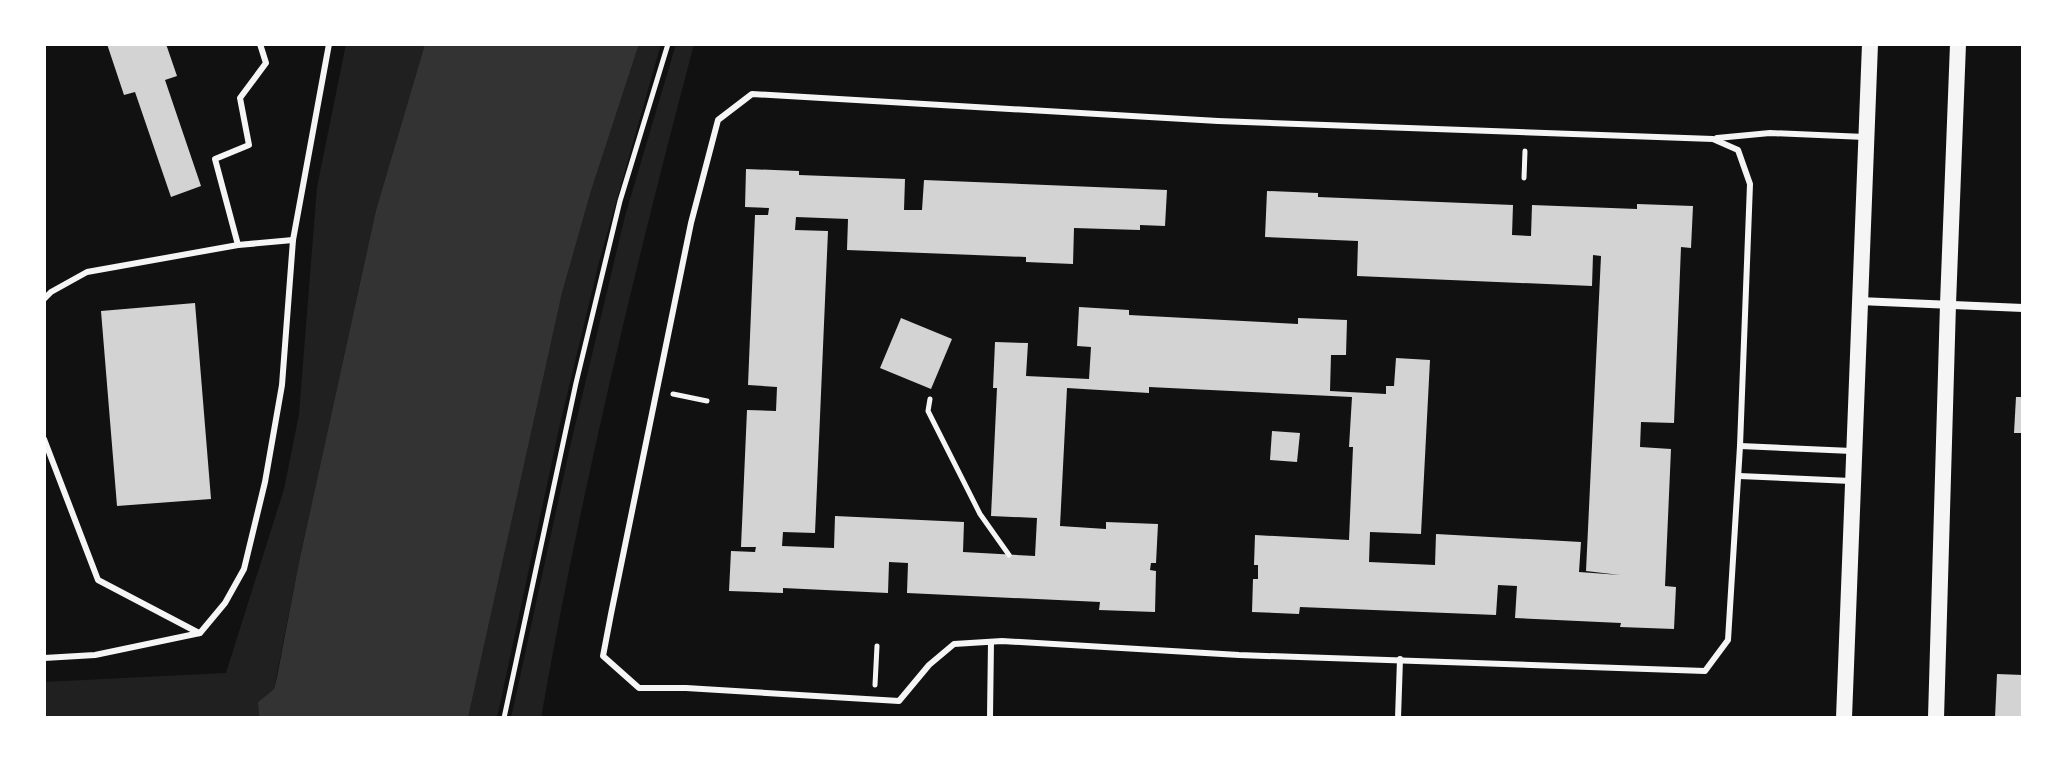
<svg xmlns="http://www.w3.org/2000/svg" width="2067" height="762" font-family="Signika,sans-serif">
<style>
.green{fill:#202020}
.water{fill:#333}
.building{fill:#d3d3d3}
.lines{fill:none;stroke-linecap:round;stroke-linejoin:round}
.path{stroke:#f5f5f5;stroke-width:5}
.service{stroke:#f5f5f5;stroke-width:6}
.minor{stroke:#f5f5f5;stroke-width:8}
.secondary{stroke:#f5f5f5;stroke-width:16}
</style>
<rect width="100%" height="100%" fill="#111"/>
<g class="green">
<polygon points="346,44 425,44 376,210 299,562 274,689 258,702 259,718 44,718 44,682 226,673 284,489 299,414 317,187"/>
<polygon points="639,44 661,44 599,262 560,424 497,718 468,718 562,293 591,191"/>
<path d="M676 44H694C635 267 581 491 541 718H511L570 447 625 216Z"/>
</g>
<polygon class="water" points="425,44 639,44 591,191 562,293 468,718 259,718 258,702 274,689 277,677 299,562 376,210"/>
<g class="building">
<polygon points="107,44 166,44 177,76 165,80 201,186 171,197 135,92 124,95"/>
<polygon points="746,169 799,171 799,175 905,179 904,210 922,210 924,180 1167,190 1165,226 1140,225 1140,230 1074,228 1073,264 1026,262 1026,257 847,250 848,219 796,217 795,230 828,231 815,533 783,532 782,546 834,548 835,516 964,522 963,552 1035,556 1037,518 991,516 997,388 993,388 995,342 1028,343 1026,376 1089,379 1091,347 1077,346 1079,307 1129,310 1129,315 1298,324 1298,318 1347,320 1346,355 1331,355 1330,391 1386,394 1386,386 1394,386 1396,358 1430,360 1421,534 1370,532 1369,562 1435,565 1436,534 1581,542 1579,572 1620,575 1586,571 1601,256 1593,255 1592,286 1357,276 1358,241 1265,237 1267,191 1318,193 1318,197 1513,205 1512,235 1531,236 1532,205 1637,209 1637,204 1693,206 1691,248 1681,247 1674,423 1641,422 1640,447 1671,449 1665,586 1676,587 1674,629 1620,627 1621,623 1515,618 1517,586 1498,585 1496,615 1300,607 1299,614 1252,612 1253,579 1258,579 1258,565 1254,565 1255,535 1349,540 1353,447 1349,447 1352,397 1149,387 1149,393 1067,388 1060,526 1106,529 1106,522 1158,524 1156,563 1151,563 1150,570 1156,571 1155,612 1099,610 1100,602 907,593 908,563 889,562 888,593 783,588 783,593 729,591 731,551 755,552 756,547 741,547 747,410 776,411 777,387 748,385 755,215 768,215 769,208 745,207"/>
<polygon points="195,303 211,499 117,506 101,311"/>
<polygon points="901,318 952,339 931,389 880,368"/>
<polygon points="2016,397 2023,397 2023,433 2014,433"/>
<polygon points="1272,431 1300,433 1297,462 1270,460"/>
<polygon points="1997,674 2023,675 2023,718 1995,718"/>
</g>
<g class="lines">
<g class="path">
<polyline points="1524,178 1525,151"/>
<polyline points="673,394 707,401"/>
<polyline points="930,399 928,411 980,514 1009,555"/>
<polyline points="875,685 877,646"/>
<polyline points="504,718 576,383 620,201 668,44"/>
</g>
<g class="service">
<polygon points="752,94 1218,121 1713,139 1738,150 1750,184 1740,446 1728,640 1705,671 1239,655 1002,641 954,644 929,665 899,701 686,688 639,688 603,656 611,614 691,223 718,120"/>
<polyline points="1717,138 1770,133 1865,137"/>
<polyline points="238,245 215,159 249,145 240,98 266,63 260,44"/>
<polyline points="44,299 51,292 87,272 238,245 293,240"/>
<polyline points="44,439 98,580 199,633"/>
<polyline points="1740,446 1852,451"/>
<polyline points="1739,476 1851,481"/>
<polyline points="44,658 95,655 200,633 225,603 244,569 265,482 282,385 293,240 329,44"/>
<polyline points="990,716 991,642"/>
<polyline points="1398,718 1400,659"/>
</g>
<polyline class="minor" points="1859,301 2023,308"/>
<g class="secondary">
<polyline points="1844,718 1870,44"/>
<polyline points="1936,718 1948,304 1958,44"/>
</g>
</g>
<rect width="2067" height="762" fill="none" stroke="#ffffff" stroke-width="92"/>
</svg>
